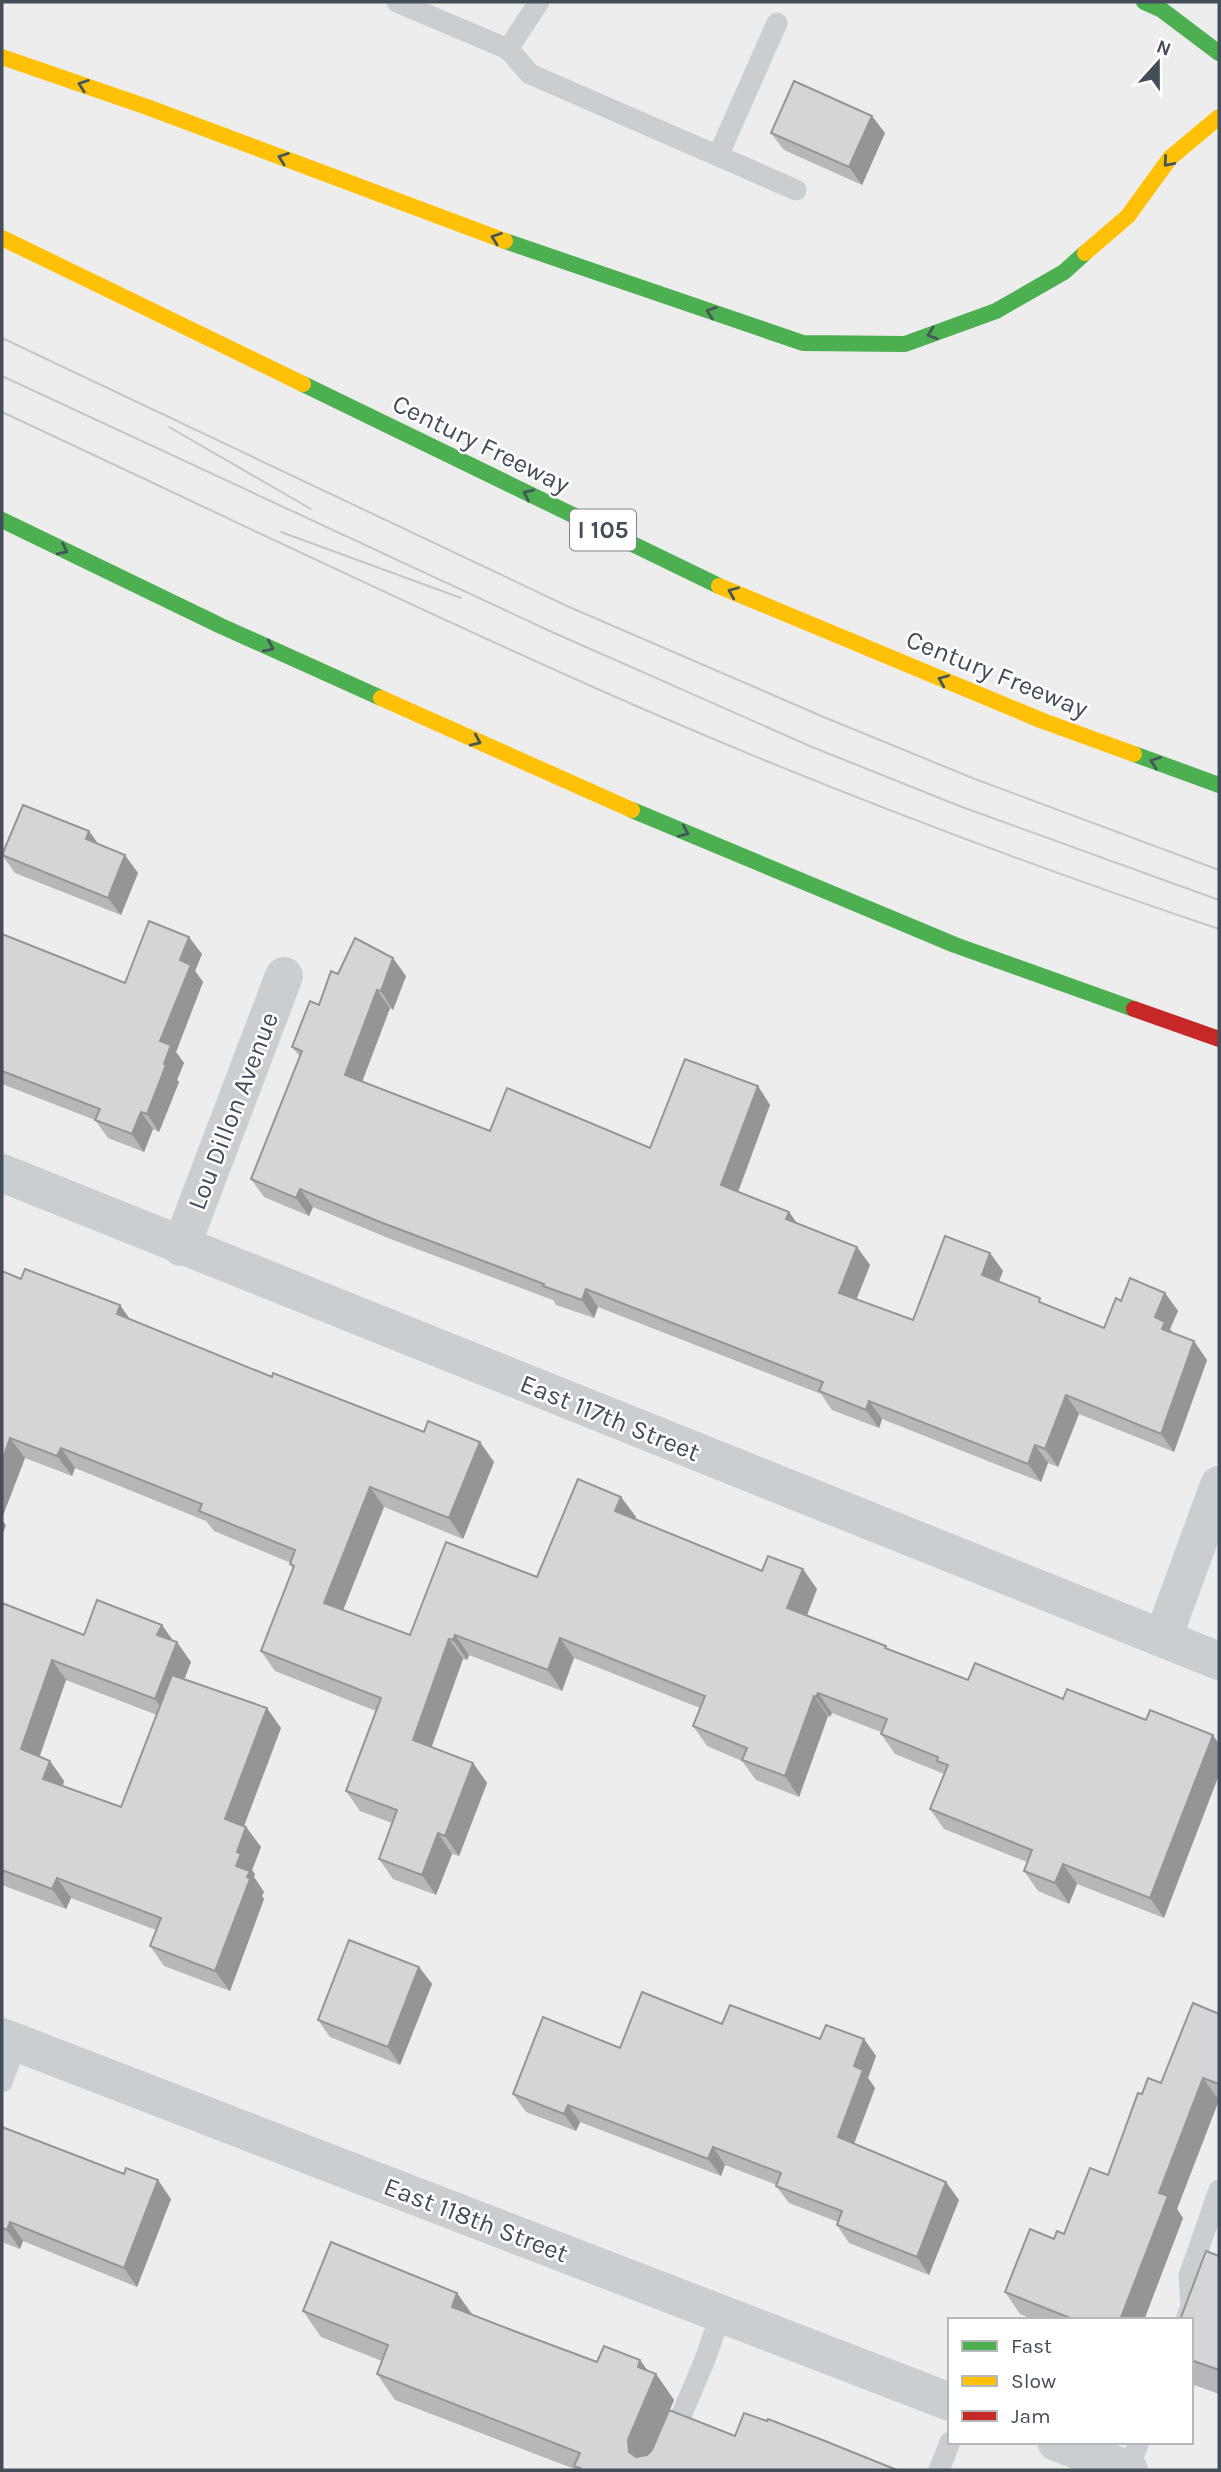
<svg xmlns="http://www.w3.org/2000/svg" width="1221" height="2472" font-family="Karla,sans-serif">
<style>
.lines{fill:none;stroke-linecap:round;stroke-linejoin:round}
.lane{stroke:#caced1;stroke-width:21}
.street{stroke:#caced1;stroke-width:38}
.fast{stroke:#4caf50;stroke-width:16}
.slow{stroke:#ffc107;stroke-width:16}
.jam{stroke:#c62828;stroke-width:16}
.tram{stroke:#c4c6c8;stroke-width:2}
.wall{fill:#b7b7b9;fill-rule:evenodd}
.shaded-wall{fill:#959596}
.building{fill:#d5d5d7;stroke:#959596;stroke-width:2}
.oneway{stroke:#455859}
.labels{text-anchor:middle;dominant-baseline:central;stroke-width:5;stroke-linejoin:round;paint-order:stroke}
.shield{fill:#fff;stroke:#7c838c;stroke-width:2}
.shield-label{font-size:24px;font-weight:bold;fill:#444e5a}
.street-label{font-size:26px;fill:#444e5a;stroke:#fff}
</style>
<rect width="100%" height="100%" fill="#eeeded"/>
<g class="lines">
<g class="lane">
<polyline points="397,2 508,49 539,2"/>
<polyline points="508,49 530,74 796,190"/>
<polyline points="718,156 777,23"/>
<polyline points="2,2082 17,2043"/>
<polyline points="1186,2320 1191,2306 1189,2276 1219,2190"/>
<polyline points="658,2470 704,2362 721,2314"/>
<polyline points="939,2470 950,2442"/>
<polyline points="1128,2470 1139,2442"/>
</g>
<g class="street">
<polyline points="2,1173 1219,1661"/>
<polyline points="181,1247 284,976"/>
<polyline points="1163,1638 1219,1485"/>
<polyline points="2,2037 950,2402"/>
<polyline points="1056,2442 1129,2470"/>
</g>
<g class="fast">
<polyline points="1144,2 1162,10 1219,53"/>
<polyline points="505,241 803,343 905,344 996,311 1064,272 1085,253"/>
<polyline points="303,384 719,586"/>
<polyline points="2,520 221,626 381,698"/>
<polyline points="1134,754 1219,785"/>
<polyline points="632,810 955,945 1134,1009"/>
</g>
<g class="slow">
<polyline points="2,57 147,107 505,241"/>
<polyline points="2,238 303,384"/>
<polyline points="1085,253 1128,216 1170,158 1219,117"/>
<polyline points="719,586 1043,721 1134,754"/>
<polyline points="381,698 632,810"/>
</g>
<polyline class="jam" points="1134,1009 1219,1039"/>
<g class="tram">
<polyline points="2,338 567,606 826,718 975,779 1219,870"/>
<polyline points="2,376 552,632 812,747 962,807 1219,900"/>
<path d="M2 412C182 496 362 583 544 665 764 765 990 852 1219 929"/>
<polyline points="169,427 311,509"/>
<polyline points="281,532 461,598"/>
</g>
</g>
<g class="wall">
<polygon points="771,133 885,133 862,185 784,150"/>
<polygon points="2,855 138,873 121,915 15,873"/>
<polygon points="2,934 125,983 202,954 195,971 203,982 176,1052 184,1063 177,1080 179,1082 159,1132 153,1129 144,1152 108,1138 95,1120 2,1084"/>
<polygon points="338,974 406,976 393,1010 390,1008 362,1081 490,1131 650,1148 770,1105 738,1192 789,1212 797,1224 857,1247 870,1265 856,1299 913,1320 990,1253 1003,1271 999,1282 1045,1305 1104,1328 1121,1301 1165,1293 1178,1311 1170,1329 1174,1334 1207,1360 1174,1452 1079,1414 1058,1467 1048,1463 1041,1482 882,1419 879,1428 832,1410 821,1394 598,1307 594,1318 556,1305 553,1300 393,1240 313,1207 309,1216 264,1197 251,1179 300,1057 292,1047"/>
<polygon points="21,1279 130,1319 272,1377 494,1462 463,1539 384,1507 343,1610 410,1635 537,1577 621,1497 636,1517 635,1519 762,1571 817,1589 807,1615 888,1649 968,1680 1063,1699 1164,1918 1077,1884 1069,1904 1038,1891 1024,1871 1027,1862 944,1829 930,1809 944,1774 895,1754 881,1734 881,1732 832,1713 830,1717 828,1716 799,1797 756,1780 742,1761 707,1746 693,1726 700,1708 574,1658 562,1691 469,1655 467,1660 463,1659 431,1747 473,1763 487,1783 459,1856 452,1854 436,1895 393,1879 379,1859 392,1823 360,1811 346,1791 376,1711 275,1671 261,1651 293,1569 290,1564 291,1563 214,1531 206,1521 75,1468 72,1476 25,1458 2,1518"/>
<path d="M2 1603 84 1635 162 1625 173 1641 191 1662 184 1679 281 1728 244 1826 246 1827 261 1847 252 1870 255 1874 254 1877 264 1892 262 1896 264 1899 230 1991 164 1966 150 1946 156 1930 71 1898 66 1909 2 1885ZM66 1680 157 1715 121 1807 63 1786 64 1781 50 1761 39 1757Z"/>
<polygon points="419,1967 432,1984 400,2065 330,2037 318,2020"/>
<polygon points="1219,2014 1219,2100 1177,2209 1183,2218 1144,2320 1034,2320 1020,2314 1005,2292 1054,2239 1064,2234 1108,2175 1142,2094 1161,2083"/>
<polygon points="722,2024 820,2039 864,2039 876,2056 868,2078 875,2088 854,2144 959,2200 929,2275 849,2243 837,2225 838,2222 789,2203 776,2186 777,2185 725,2165 721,2176 580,2122 576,2131 526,2112 513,2094 620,2048"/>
<polygon points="2,2127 171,2199 137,2287 23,2241 20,2249 2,2242"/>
<polygon points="1219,2256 1219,2394 1191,2384 1191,2320"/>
<polygon points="457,2293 472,2314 597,2362 648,2371 656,2374 674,2400 669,2411 735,2436 897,2470 577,2470 395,2400 377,2374 382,2361 321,2337 303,2311"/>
</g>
<g class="shaded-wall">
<polygon points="872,116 885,133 862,185 849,167"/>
<polygon points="89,831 102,849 86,839"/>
<polygon points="125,855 138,873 121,915 108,898"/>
<polygon points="189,937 202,954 195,971 203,982 176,1052 184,1063 177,1080 179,1082 159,1132 147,1114 164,1064 160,1041 180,960"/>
<polygon points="393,958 406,976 393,1010 381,991"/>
<polygon points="377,990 390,1008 358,1093 345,1075"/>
<polygon points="758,1086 770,1105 734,1203 721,1185"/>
<polygon points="141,1112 153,1129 144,1152 132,1134"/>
<polygon points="300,1189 313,1207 309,1216 296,1198"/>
<polygon points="789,1212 802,1230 786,1219"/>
<polygon points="857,1247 870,1265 852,1311 839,1293"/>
<polygon points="990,1253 1003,1271 994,1293 982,1275"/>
<polygon points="586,1289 598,1307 594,1318 582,1300"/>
<polygon points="1165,1293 1178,1311 1170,1329 1178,1340 1162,1329 1155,1317"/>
<polygon points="120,1305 134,1325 117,1314"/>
<polygon points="1194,1341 1207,1360 1174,1452 1161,1434"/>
<polygon points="1066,1395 1079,1414 1058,1467 1045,1449"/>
<polygon points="869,1401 882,1419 879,1428 866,1410"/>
<polygon points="10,1438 25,1458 2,1518 2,1461"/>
<polygon points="480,1442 494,1462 463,1539 449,1518"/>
<polygon points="1035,1445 1048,1463 1041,1482 1028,1464"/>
<polygon points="61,1448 75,1468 72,1476 57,1456"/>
<polygon points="370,1487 384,1507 338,1623 324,1603"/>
<polygon points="621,1497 636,1517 629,1531 615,1511"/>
<polygon points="2,1520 6,1525 2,1536"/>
<polygon points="803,1569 817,1589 802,1628 787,1608"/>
<polygon points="162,1625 176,1645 177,1642 191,1662 169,1719 155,1699 157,1635"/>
<polygon points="455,1635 469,1655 467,1660 453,1640"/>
<polygon points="560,1638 574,1658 562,1691 548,1670"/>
<polygon points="449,1639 463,1659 427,1760 413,1740"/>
<polygon points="52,1660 66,1680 35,1770 21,1749"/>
<polygon points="818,1693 832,1713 830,1717 816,1697"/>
<polygon points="814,1696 828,1716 799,1797 785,1776"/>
<polygon points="267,1708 281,1728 239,1839 225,1819"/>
<polygon points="1213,1735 1219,1744 1219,1775 1164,1918 1150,1898"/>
<polygon points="50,1761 64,1781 58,1799 43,1779"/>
<polygon points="473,1763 487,1783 459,1856 445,1836"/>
<polygon points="246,1827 261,1847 252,1870 255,1874 254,1877 264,1892 262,1896 264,1899 230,1991 215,1971 237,1852"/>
<polygon points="438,1833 452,1854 436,1895 422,1875"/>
<polygon points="1063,1864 1077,1884 1069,1904 1055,1883"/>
<polygon points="57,1878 71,1898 66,1909 52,1889"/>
<polygon points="419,1967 432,1984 400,2065 388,2047"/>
<polygon points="864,2039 876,2056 868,2078 875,2088 850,2154 838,2137 854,2066"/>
<polygon points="1203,2078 1219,2100 1177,2209 1183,2218 1144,2320 1120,2320 1159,2193"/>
<polygon points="568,2105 580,2122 576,2131 564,2114"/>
<polygon points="713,2147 725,2165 721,2176 708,2159"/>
<polygon points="158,2180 171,2199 137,2287 124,2268"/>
<polygon points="946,2182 959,2200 929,2275 917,2257"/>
<polygon points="10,2222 23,2241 20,2249 7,2230"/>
<polygon points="457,2293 475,2319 452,2307"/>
<polygon points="640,2360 654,2379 656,2374 674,2400 646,2466 629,2452 628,2440 638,2367"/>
</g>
<g class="building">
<polygon points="794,81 872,116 849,167 771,133"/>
<polygon points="23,805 89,831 86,839 125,855 108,898 2,855"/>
<polygon points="149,921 189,937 180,960 191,965 160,1041 171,1045 164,1064 166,1065 147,1114 141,1112 132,1134 95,1120 100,1109 2,1071 2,934 125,983"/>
<polygon points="355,938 393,958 381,991 377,990 345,1075 490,1131 507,1088 650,1148 685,1059 758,1086 721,1185 789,1212 786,1219 857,1247 839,1293 913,1320 945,1236 990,1253 982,1275 1040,1298 1039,1302 1104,1328 1116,1298 1121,1301 1130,1278 1165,1293 1155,1317 1165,1322 1162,1329 1194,1341 1161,1434 1066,1395 1045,1449 1035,1445 1028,1464 869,1401 866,1410 819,1391 823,1382 586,1289 582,1300 543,1286 544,1284 380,1222 300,1189 296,1198 251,1179 302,1051 292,1047 310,1001 319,1005 331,971 338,974"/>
<polygon points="25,1269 120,1305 117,1314 272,1377 273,1373 424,1432 428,1421 480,1442 449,1518 370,1487 324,1603 410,1635 446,1542 537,1577 578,1479 621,1497 615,1511 762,1571 768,1556 803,1569 787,1608 886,1646 885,1648 968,1680 975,1663 1063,1699 1067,1689 1146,1720 1150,1710 1213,1735 1150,1898 1063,1864 1055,1883 1024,1871 1032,1850 930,1809 948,1765 937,1761 938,1757 881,1734 887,1719 818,1693 816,1697 814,1696 785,1776 742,1760 747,1748 693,1726 705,1696 560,1638 548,1670 455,1635 453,1640 449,1639 413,1740 473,1763 445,1836 438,1833 422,1875 379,1859 397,1810 346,1791 381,1698 261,1651 294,1566 290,1564 295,1550 199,1511 202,1504 61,1448 57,1456 10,1438 2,1461 2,1271 21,1279"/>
<polygon points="97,1600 162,1625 157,1635 177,1642 155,1699 52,1660 21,1749 50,1761 43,1779 121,1807 172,1675 267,1708 225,1819 246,1827 237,1852 241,1854 236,1866 250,1871 247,1877 250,1879 215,1971 150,1946 161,1918 57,1878 52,1889 2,1870 2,1603 84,1635"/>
<polygon points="349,1940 419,1967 388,2047 318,2020"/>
<polygon points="642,1992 722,2024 730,2005 820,2039 826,2025 864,2039 854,2066 863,2070 838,2137 946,2182 917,2257 837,2225 842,2211 776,2186 781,2173 713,2147 708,2159 568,2105 564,2114 513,2094 543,2017 620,2048"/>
<polygon points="1193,2003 1219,2014 1219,2084 1203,2078 1159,2193 1168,2196 1120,2320 1075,2320 1005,2292 1030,2229 1054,2239 1057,2231 1064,2234 1090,2168 1108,2175 1138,2093 1142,2094 1148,2078 1161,2083"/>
<polygon points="2,2127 124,2174 126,2168 158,2180 124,2268 10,2222 7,2230 2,2228"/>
<polygon points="331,2242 457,2293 452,2307 514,2331 597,2362 604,2346 640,2360 638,2367 656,2374 628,2440 629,2452 636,2457 647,2455 652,2450 669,2410 735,2436 744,2413 767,2421 768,2419 825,2441 897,2470 579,2470 580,2468 574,2466 580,2453 377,2374 388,2345 303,2311"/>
<polygon points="1206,2251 1219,2256 1219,2370 1191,2360 1191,2320 1180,2320"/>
</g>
<defs><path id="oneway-chevron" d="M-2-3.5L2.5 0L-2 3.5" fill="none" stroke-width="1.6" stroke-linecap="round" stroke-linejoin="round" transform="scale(1.75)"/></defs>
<g class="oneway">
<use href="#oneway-chevron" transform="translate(83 85) rotate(-161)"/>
<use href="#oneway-chevron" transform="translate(283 158) rotate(-160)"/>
<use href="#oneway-chevron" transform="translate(1168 162) rotate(131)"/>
<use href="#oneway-chevron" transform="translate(496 238) rotate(-160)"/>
<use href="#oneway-chevron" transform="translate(711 312) rotate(-161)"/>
<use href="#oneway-chevron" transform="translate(932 334) rotate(160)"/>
<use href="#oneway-chevron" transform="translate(528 494) rotate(-154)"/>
<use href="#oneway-chevron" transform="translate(63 550) rotate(26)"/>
<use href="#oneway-chevron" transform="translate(733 592) rotate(-157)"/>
<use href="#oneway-chevron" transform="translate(269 647) rotate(24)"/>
<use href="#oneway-chevron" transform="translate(943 680) rotate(-157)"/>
<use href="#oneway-chevron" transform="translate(476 741) rotate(24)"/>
<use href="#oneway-chevron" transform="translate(1155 762) rotate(-160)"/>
<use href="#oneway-chevron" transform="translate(684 832) rotate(23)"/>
</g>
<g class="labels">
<rect class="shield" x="570" y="509.5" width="66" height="41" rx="5"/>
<g class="shield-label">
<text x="603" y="530">I 105</text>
</g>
<g class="street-label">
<text transform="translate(481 444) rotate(26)">Century Freeway</text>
<text transform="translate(997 674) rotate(22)">Century Freeway</text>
<text transform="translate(233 1111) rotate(-69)">Lou Dillon Avenue</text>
<text transform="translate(610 1418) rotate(22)">East 117th Street</text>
<text transform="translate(476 2220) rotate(21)">East 118th Street</text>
</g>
</g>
<rect width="1221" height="2472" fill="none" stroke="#444e5a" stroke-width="7"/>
<rect x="948" y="2318" width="245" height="126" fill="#ffffff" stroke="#b4b8bd" stroke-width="2"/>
<rect x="962" y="2341" width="35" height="10" fill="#4caf50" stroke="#b4b8bd" stroke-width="2"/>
<text x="1011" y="2353" font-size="21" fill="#444e5a">Fast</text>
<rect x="962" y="2376" width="35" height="10" fill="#ffc107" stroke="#b4b8bd" stroke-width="2"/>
<text x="1011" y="2388" font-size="21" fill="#444e5a">Slow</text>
<rect x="962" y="2411" width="35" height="10" fill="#c62828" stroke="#b4b8bd" stroke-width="2"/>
<text x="1011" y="2423" font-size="21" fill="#444e5a">Jam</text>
<g transform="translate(1158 63) rotate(21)" stroke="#ffffff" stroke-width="5" paint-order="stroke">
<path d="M0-5L12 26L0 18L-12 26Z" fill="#444e5a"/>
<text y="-10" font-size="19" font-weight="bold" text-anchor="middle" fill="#444e5a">N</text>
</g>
</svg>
